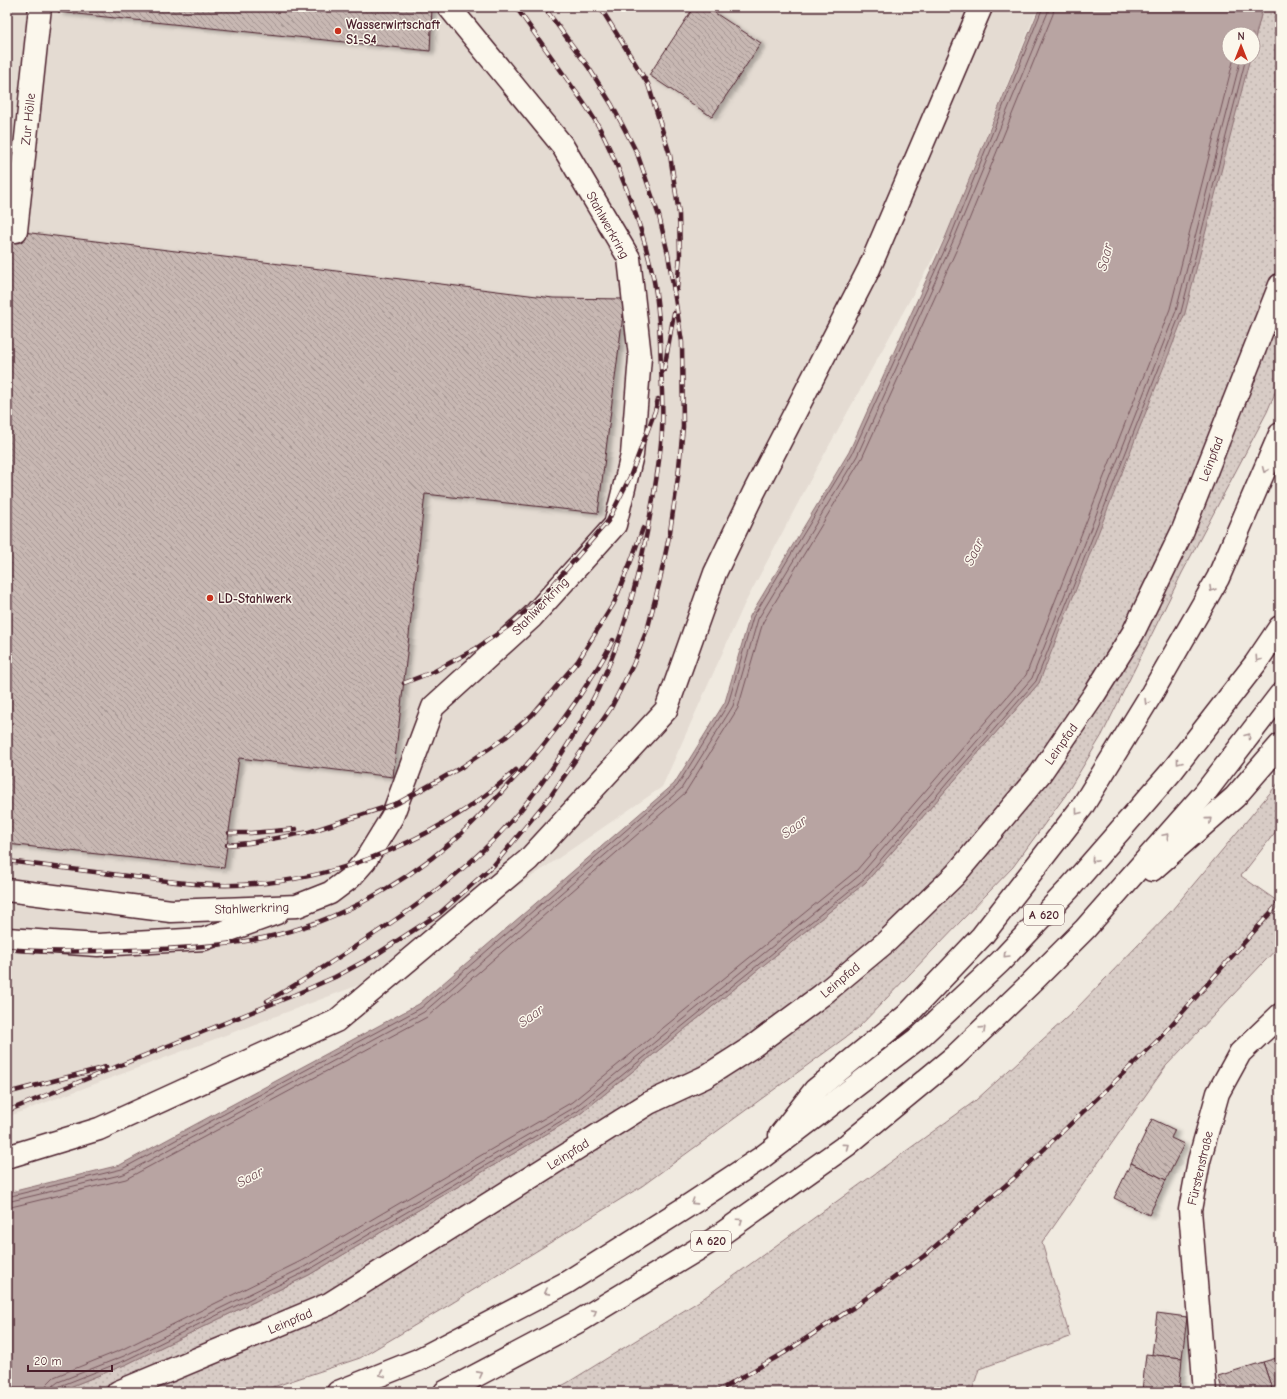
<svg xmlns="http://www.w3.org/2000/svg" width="1287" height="1399" font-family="'Comic Neue',sans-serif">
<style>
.built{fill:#e4dbd2}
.grass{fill:url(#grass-dots);stroke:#917678}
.water{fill:#b8a4a2;stroke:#8c6f72}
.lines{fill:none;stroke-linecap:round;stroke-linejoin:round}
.shore{stroke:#76545b;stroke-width:1}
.building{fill:url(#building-back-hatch);stroke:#4a1f2b;filter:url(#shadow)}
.minor-casing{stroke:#4a1f2b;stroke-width:25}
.highway-casing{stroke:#4a1f2b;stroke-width:25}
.minor{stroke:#fbf7ec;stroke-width:22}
.highway{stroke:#fbf7ec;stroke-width:22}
.rail-casing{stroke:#4a1f2b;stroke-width:4.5}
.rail{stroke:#fbf7ec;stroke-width:3;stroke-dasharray:9;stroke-linecap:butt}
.oneway{stroke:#ab9695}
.poi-dot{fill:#c8321e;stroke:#fbf7ec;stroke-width:1.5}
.labels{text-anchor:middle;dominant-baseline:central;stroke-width:3;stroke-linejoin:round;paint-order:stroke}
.shield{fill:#fbf7ec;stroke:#7f6065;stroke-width:1}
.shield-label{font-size:12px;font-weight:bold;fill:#4a1f2b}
.poi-label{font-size:13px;font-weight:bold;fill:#4a1f2b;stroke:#fbf7ec;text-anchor:start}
.street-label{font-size:13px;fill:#4a1f2b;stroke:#fbf7ec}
.water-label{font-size:14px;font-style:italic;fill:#704e55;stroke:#fbf7ec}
</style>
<defs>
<pattern id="grass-dots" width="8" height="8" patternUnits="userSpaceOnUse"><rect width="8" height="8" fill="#d8ccc6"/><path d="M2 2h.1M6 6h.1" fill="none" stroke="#bbafaa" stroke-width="1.8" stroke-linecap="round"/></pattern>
<pattern id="building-back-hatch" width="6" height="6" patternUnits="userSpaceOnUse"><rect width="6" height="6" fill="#c8b8b3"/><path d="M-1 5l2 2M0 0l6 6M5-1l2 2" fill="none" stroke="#a49592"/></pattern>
<filter id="shadow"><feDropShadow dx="4.5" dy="2.5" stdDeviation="2" flood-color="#0004"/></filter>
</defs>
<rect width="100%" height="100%" fill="#f0eae0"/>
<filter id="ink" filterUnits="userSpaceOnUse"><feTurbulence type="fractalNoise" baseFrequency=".025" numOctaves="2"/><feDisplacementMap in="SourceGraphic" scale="8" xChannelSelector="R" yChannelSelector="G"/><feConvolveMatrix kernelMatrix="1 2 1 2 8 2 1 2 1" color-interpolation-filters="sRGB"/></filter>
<g filter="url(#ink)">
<polygon class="built" points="7,7 1038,7 947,233 815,471 744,605 662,787 391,973 7,1117"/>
<g class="grass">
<polygon points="1263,7 1280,7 1280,381 1267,412 1182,573 1102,735 1065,796 1013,867 857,1029 642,1186 449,1305 360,1358 258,1392 57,1392 127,1364 309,1275 580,1114 866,882 1039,683 1250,58 1253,58 1253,46"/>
<polygon points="1280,781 1280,826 1241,876 1280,903 1280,945 1166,1066 1042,1243 1070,1337 979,1369 972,1391 968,1392 550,1392 567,1383 701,1300 975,1101 1074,1011 1172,910"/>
</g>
<polygon class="water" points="1040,7 1263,7 1253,46 1253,34 1229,34 1229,58 1250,58 1185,313 1039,683 866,882 580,1114 309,1275 127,1364 57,1392 7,1392 7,1193 120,1165 419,1004 674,784 725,702 750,616 849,452 946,236"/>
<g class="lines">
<g class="shore">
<polyline points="7,1197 122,1169 421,1008 677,786 728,704 753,617 852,454 950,238 1043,7"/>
<polyline points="7,1202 124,1174 424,1012 681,789 733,706 758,619 857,456 954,239 1048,12 1048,7"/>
<polyline points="7,1208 126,1179 427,1017 685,793 738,708 763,622 862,458 960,242 1053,14 1054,7"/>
<polyline points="46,1392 47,1384 54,1377 121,1350 301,1261 572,1102 856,871 1026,675 1170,309 1234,58"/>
<polyline points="52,1392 53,1386 58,1382 124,1356 304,1267 575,1107 860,875 1032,678 1176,311 1241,58"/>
<polyline points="57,1392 57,1389 60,1386 126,1360 307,1271 578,1111 864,879 1036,681 1181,312 1246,58"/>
</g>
</g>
<g class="building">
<polygon points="59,7 432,7 430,51 58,12"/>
<polygon points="694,7 706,7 761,43 712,117 649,75"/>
<polygon points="7,230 553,298 625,299 598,513 425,494 393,777 239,758 224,868 7,844"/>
<polygon points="1152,1119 1175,1130 1171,1138 1184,1144 1166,1180 1131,1163"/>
<polygon points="1131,1163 1166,1180 1149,1215 1114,1198"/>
<polygon points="1157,1313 1187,1317 1182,1358 1152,1355"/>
<polygon points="1146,1354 1182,1358 1179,1392 1142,1391"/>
<polygon points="1280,1357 1280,1392 1273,1392 1263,1362"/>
<polygon points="1263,1362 1273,1392 1223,1392 1218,1376"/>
</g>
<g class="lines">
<defs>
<g id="minor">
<polyline points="16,231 40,7"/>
<polyline points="7,890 171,911 297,906 330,893 350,878 365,861 392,817 433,707 532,617 615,525 632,455 640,357 629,258 562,145 449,7"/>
<polyline points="7,939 98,945 204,939 277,913"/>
<polyline points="7,1157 99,1129 336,1021 528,860 666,710 715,573 754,492 869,269 981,7"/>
<polyline points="118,1392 329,1304 649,1103 705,1077 752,1047 822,995 887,941 955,875 1040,774 1094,695 1133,633 1183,530 1280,285"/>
<polyline points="1205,1392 1190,1210 1199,1161 1218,1093 1240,1053 1280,1015"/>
</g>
<g id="highway">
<polyline points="1152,870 1235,797 1280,745"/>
<polyline points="780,1135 815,1090 906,1016 982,936 1082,807 1152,693 1218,578 1280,434"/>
<polyline points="338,1392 418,1360 566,1283 691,1204 761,1158 921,1036 1000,962 1068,890 1172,771 1255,664 1280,627"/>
<polyline points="445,1392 581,1320 713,1240 847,1145 955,1056 1029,985 1085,929 1204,794 1280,695"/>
</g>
</defs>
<use href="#minor" class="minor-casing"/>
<use href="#highway" class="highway-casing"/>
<use href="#minor" class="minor"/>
<use href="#highway" class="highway"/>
<defs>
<g id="rail">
<polyline points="600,7 648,84 670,155 679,214 680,255 677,289"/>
<polyline points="664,370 674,313"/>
<polyline points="404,683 435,671 475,649 509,626 545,594 608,521 630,477 655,411 658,399"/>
<polyline points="229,833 251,833 296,829"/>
<polyline points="227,845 249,843 309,832 398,803 462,767 506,737 532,715 578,661 614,603 631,561 643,528"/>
<path d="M7 861C47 866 87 871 127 876 150 879 173 882 196 884 311 893 431 847 516 770"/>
<path d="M7 949C48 953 91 951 132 950 172 949 212 947 252 940 327 927 397 889 454 840 473 824 491 804 508 785 539 753 567 717 591 678 599 666 607 653 613 640"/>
<path d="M267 1001C302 982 335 960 368 938 424 902 476 863 519 812 568 753 608 682 629 608 636 583 642 557 647 532 653 499 660 465 662 431 663 410 662 387 661 366 660 336 659 305 653 276 643 230 626 184 606 141 597 121 584 103 571 85 553 59 534 33 516 7"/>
<polyline points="7,1093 106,1067"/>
<polyline points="7,1111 294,995 335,977 374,956 440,913 494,865 550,797 611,708 633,665 648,627 659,584 670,532 678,477 683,427 682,342 668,254 659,216 637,153 612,105 589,68 544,7"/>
<polyline points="716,1392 784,1353 854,1307 924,1256 1013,1179 1157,1041 1280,902"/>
</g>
</defs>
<use href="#rail" class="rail-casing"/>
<use href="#rail" class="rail"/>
</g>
<defs><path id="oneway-chevron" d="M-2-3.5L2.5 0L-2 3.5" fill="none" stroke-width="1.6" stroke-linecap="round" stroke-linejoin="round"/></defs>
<g class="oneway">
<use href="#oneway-chevron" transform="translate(1265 470) rotate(113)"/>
<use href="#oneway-chevron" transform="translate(1212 589) rotate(120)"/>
<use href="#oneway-chevron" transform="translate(1258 659) rotate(124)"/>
<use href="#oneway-chevron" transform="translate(1147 702) rotate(122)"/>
<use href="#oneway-chevron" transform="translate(1248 736) rotate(-52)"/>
<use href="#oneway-chevron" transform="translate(1179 762) rotate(128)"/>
<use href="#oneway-chevron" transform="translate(1078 812) rotate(127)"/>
<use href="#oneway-chevron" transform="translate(1209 820) rotate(-41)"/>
<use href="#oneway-chevron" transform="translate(1166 836) rotate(-49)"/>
<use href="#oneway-chevron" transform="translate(1094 860) rotate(131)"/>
<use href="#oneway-chevron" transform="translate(1006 955) rotate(134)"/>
<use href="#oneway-chevron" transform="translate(983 1029) rotate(-44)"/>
<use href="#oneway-chevron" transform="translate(846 1146) rotate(-37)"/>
<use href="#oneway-chevron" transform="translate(694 1202) rotate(147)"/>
<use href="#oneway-chevron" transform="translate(740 1221) rotate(-35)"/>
<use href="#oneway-chevron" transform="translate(547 1292) rotate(152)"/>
<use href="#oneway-chevron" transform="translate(594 1312) rotate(-31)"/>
<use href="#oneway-chevron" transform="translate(382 1374) rotate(158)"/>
<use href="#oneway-chevron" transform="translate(480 1374) rotate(-28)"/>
</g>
</g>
<g class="poi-dot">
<circle cx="338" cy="31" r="4"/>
<circle cx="210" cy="598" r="4"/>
</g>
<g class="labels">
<g class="shield">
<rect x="1024" y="905" width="40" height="20" rx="3"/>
<rect x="691" y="1231" width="40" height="20" rx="3"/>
</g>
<g class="shield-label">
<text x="1044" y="915">A 620</text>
<text x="711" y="1241">A 620</text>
</g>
<g class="poi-label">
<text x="346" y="24">Wasserwirtschaft<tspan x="346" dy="15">S1-S4</tspan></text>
<text x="218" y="598">LD-Stahlwerk</text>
</g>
<g class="street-label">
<text transform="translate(28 119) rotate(-84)">Zur Hölle</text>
<text transform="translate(608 225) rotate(61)">Stahlwerkring</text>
<text transform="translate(1211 459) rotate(-69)">Leinpfad</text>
<text transform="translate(540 606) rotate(-46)">Stahlwerkring</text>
<text transform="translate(1061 744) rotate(-55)">Leinpfad</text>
<text transform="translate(252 908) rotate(-2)">Stahlwerkring</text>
<text transform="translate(840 980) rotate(-40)">Leinpfad</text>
<text transform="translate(568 1154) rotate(-32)">Leinpfad</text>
<text transform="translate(1200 1168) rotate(-77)">Fürstenstraße</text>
<text transform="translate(290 1321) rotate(-23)">Leinpfad</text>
</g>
<g class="water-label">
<text transform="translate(1105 257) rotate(-76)">Saar</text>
<text transform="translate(974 552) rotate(-64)">Saar</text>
<text transform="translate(794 827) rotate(-36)">Saar</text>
<text transform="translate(531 1016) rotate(-36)">Saar</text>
<text transform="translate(250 1177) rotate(-29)">Saar</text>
</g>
</g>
<rect width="1287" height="1399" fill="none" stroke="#fbf7ec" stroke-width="24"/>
<rect x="12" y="12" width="1263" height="1375" fill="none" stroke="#4a1f2b" stroke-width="1.5" filter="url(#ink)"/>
<g transform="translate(1241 46)"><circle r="19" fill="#fbf7ec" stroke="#b4a19f"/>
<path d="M0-3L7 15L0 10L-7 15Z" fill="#c8321e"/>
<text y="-6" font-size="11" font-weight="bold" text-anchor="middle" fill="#4a1f2b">N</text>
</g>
<path d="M28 1365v6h84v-6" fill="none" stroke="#4a1f2b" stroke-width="2"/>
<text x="34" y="1365" font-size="12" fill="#4a1f2b" stroke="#fbf7ec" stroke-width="3" paint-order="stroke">20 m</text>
</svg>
